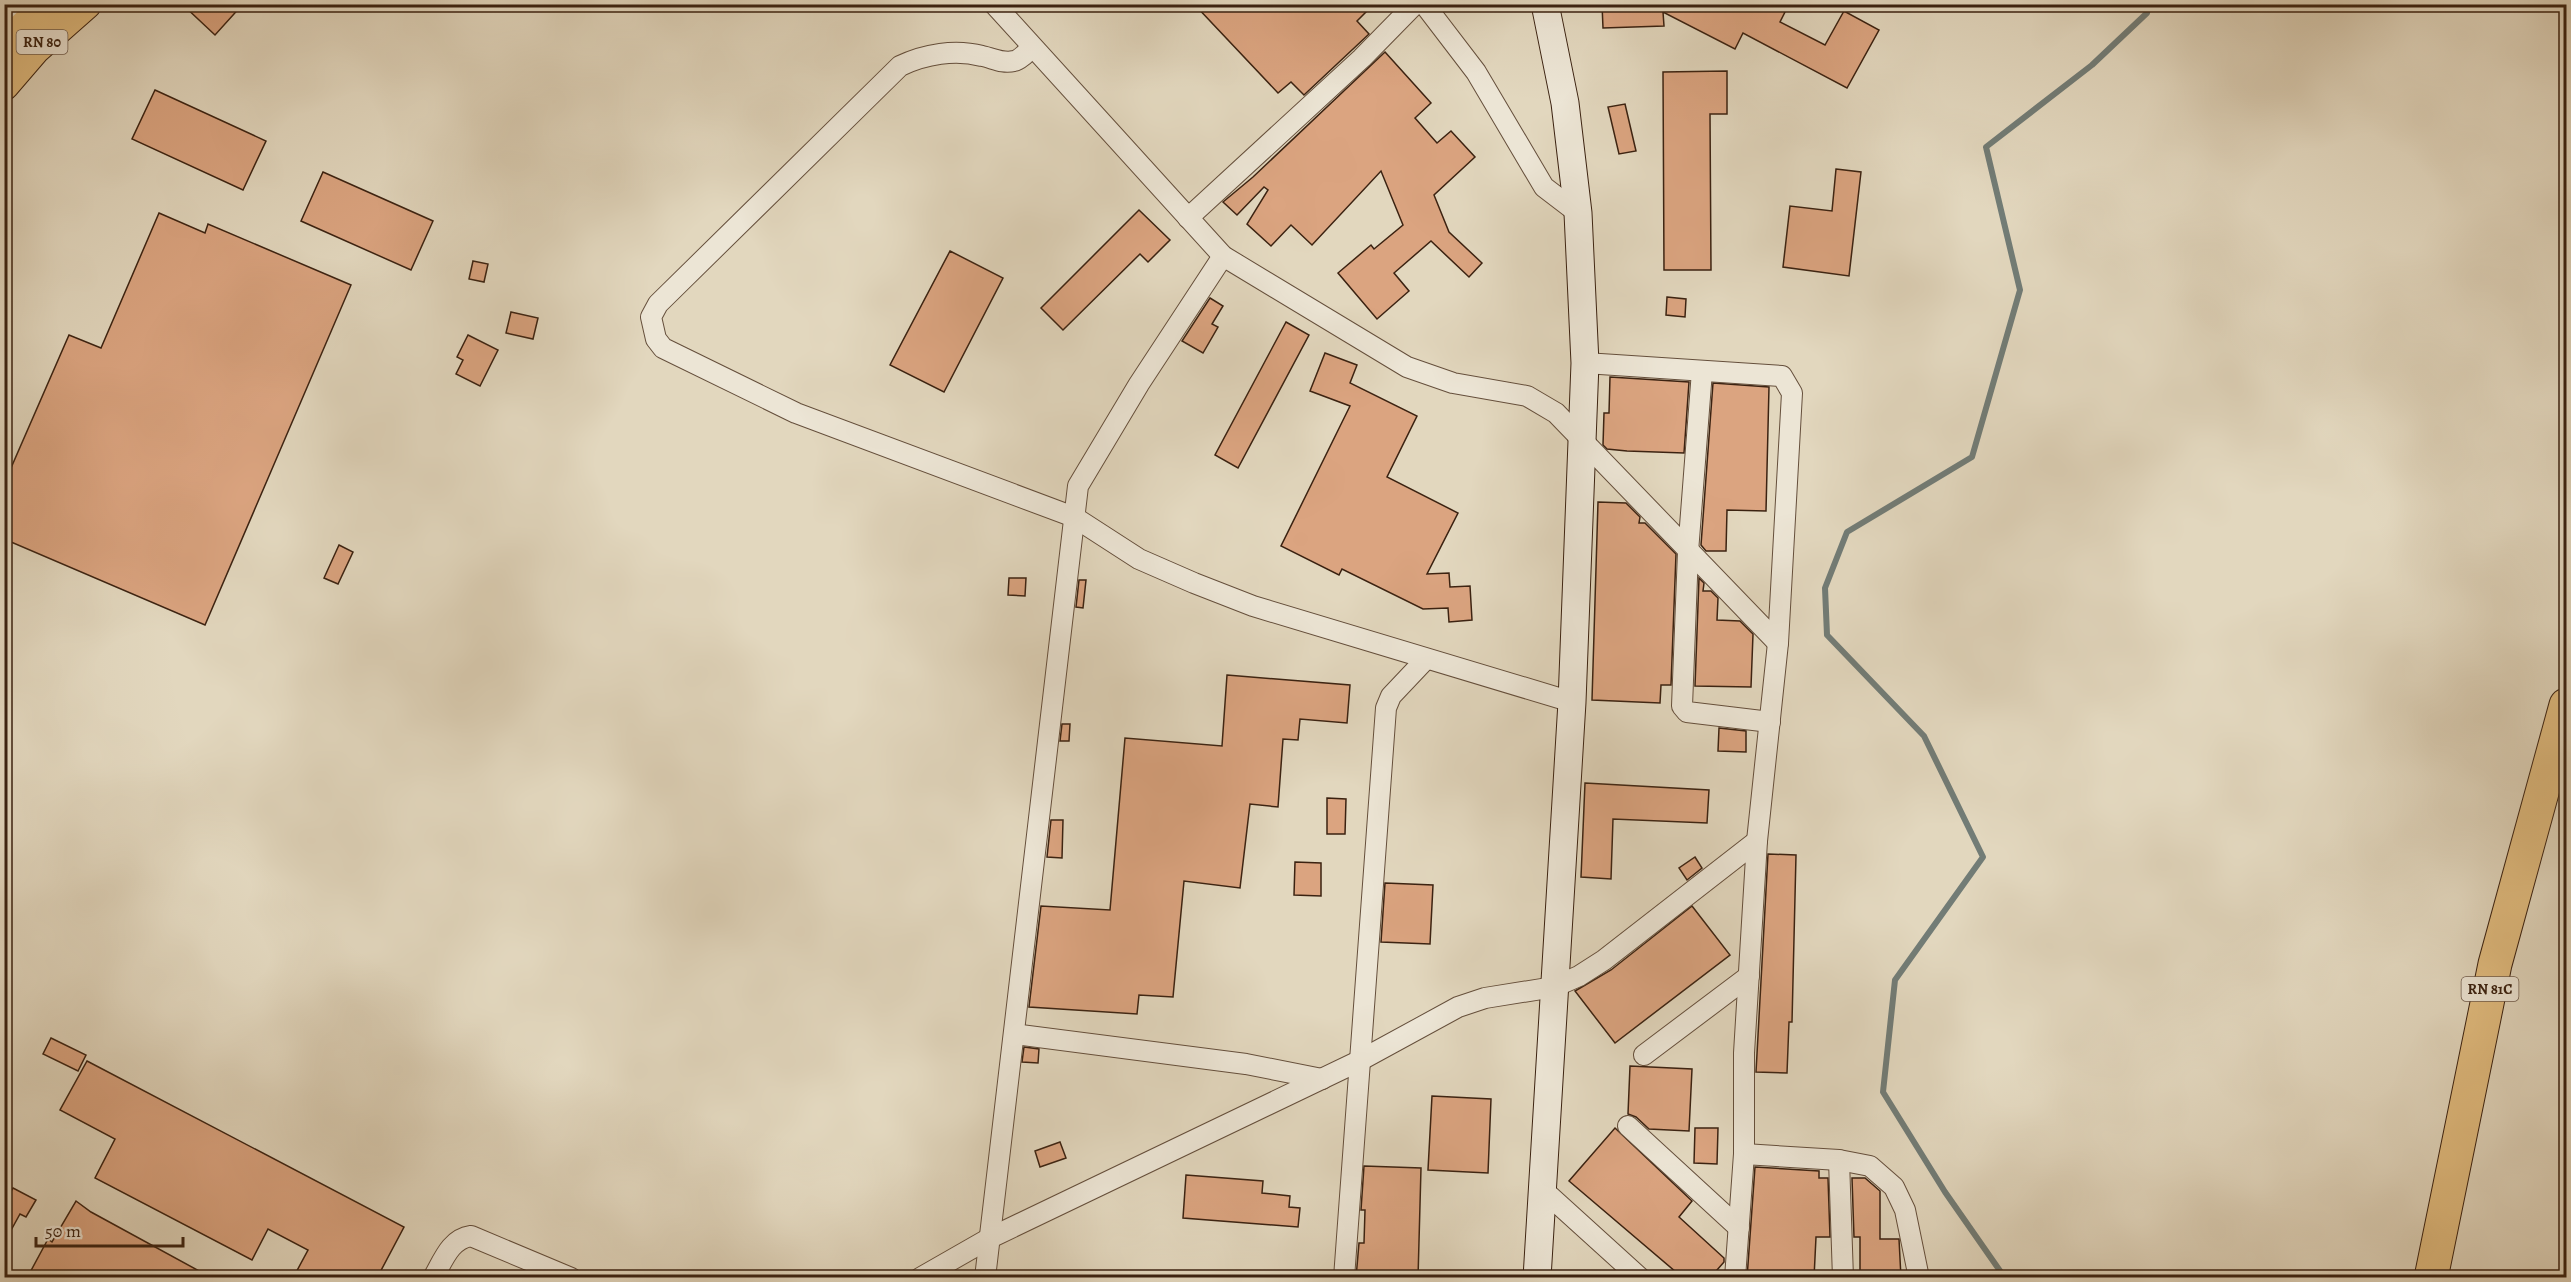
<svg xmlns="http://www.w3.org/2000/svg" width="2571" height="1282" font-family="Alegreya,serif">
<style>
.lines{fill:none;stroke-linecap:round;stroke-linejoin:round}
.stream{stroke:#727c76;stroke-width:6}
.building{fill:#dba480;stroke:#3b2211;stroke-width:1.5}
.street-casing{stroke:#654f3c;stroke-width:22}
.secondary-casing{stroke:#3b2211;stroke-width:29}
.primary-casing{stroke:#3b2211;stroke-width:32}
.highway-casing{stroke:#3b2211;stroke-width:35}
.street{stroke:#ece5d5;stroke-width:20}
.secondary{stroke:#ece5d5;stroke-width:27}
.primary{stroke:#e1bc7f;stroke-width:30}
.highway{stroke:#e1bc7f;stroke-width:33}
.labels{text-anchor:middle;dominant-baseline:central;stroke-width:5;stroke-linejoin:round;paint-order:stroke}
.shield{fill:#ece5d5;stroke:#705c4c;stroke-width:1.5}
.shield-label{font-size:15px;font-weight:bold;fill:#3b2211}
</style>
<rect width="100%" height="100%" fill="#e2d7be"/>
<filter id="stains"><feTurbulence type="fractalNoise" baseFrequency=".00333" numOctaves="4"/><feColorMatrix values="0 0 0 0 .2 0 0 0 0 .09 0 0 0 0 .02 0 0 0 .5 -.17"/></filter>
<radialGradient id="worn" r=".72"><stop offset=".6" stop-color="#630" stop-opacity="0"/><stop offset="1" stop-color="#630" stop-opacity=".3"/></radialGradient>
<g class="lines">
<polyline class="stream" points="2005,1278 1945,1192 1883,1092 1895,980 1983,857 1924,736 1827,635 1825,588 1847,532 1972,457 2020,290 1986,147 2092,65 2147,13 2149,4"/>
</g>
<g class="building">
<polygon points="182,4 243,4 215,35"/>
<polygon points="1194,4 1374,4 1357,21 1369,34 1304,95 1291,82 1278,93"/>
<polygon points="1602,4 1770,4 1785,12 1780,22 1825,45 1844,11 1879,30 1847,88 1743,33 1735,49 1663,12 1664,26 1603,28"/>
<polygon points="1385,52 1431,103 1415,118 1437,143 1451,131 1475,157 1434,195 1449,232 1482,263 1469,277 1431,241 1394,273 1409,291 1377,319 1338,273 1371,245 1374,249 1403,225 1381,171 1312,245 1291,225 1271,246 1247,224 1268,190 1264,187 1237,215 1223,202 1253,177"/>
<polygon points="1727,71 1727,114 1710,114 1711,270 1664,270 1663,72"/>
<polygon points="155,90 266,141 243,190 132,139"/>
<polygon points="1625,104 1636,151 1619,154 1608,107"/>
<polygon points="1836,169 1861,172 1849,276 1783,267 1790,206 1832,211"/>
<polygon points="323,172 433,221 411,270 301,221"/>
<polygon points="1139,210 1170,240 1148,262 1140,254 1063,330 1041,308"/>
<polygon points="159,213 205,233 208,224 351,285 205,625 4,539 4,484 69,335 101,348"/>
<polygon points="950,251 1003,278 944,392 890,365"/>
<polygon points="473,261 488,264 484,282 469,279"/>
<polygon points="1667,297 1686,299 1685,317 1666,315"/>
<polygon points="1210,298 1223,306 1212,324 1218,327 1203,353 1182,341"/>
<polygon points="511,312 538,318 533,339 506,333"/>
<polygon points="1286,322 1309,335 1238,468 1215,455"/>
<polygon points="468,335 498,350 480,386 456,374 463,360 457,357"/>
<polygon points="1325,353 1357,365 1350,383 1417,416 1387,477 1458,513 1427,574 1449,573 1450,587 1470,586 1472,620 1449,622 1448,608 1423,609 1342,569 1339,575 1281,546 1350,406 1310,391"/>
<polygon points="1610,377 1689,382 1684,453 1627,451 1607,449 1603,445 1604,413 1609,413"/>
<polygon points="1713,383 1769,387 1766,511 1727,510 1726,551 1706,551 1701,545"/>
<polygon points="1598,502 1626,503 1640,517 1639,523 1645,523 1676,554 1671,685 1661,685 1660,703 1592,700"/>
<polygon points="339,545 353,552 338,584 324,578"/>
<polygon points="1009,578 1026,578 1025,596 1008,595"/>
<polygon points="1699,578 1704,583 1703,591 1711,591 1718,598 1717,620 1740,621 1753,634 1751,687 1695,686"/>
<polygon points="1079,580 1086,580 1083,608 1076,607"/>
<polygon points="1227,675 1350,685 1347,723 1300,719 1298,740 1283,739 1278,807 1250,804 1240,888 1184,881 1173,997 1139,995 1137,1014 1029,1007 1041,906 1110,910 1125,738 1222,746"/>
<polygon points="1062,724 1070,724 1069,741 1060,741"/>
<polygon points="1719,728 1746,731 1746,752 1718,751"/>
<polygon points="1585,783 1709,790 1707,823 1613,819 1611,879 1581,877"/>
<polygon points="1327,798 1346,799 1345,834 1327,834"/>
<polygon points="1051,820 1063,820 1062,858 1047,857"/>
<polygon points="1768,854 1796,855 1792,1022 1789,1022 1787,1073 1756,1072"/>
<polygon points="1695,857 1702,868 1687,880 1679,868"/>
<polygon points="1295,862 1321,863 1321,896 1294,895"/>
<polygon points="1385,883 1433,885 1430,944 1381,942"/>
<polygon points="1692,906 1730,955 1615,1043 1575,991 1611,970"/>
<polygon points="51,1038 86,1055 78,1071 43,1054"/>
<polygon points="1024,1047 1039,1049 1038,1063 1022,1062"/>
<polygon points="87,1061 404,1227 377,1278 293,1278 308,1250 268,1229 252,1260 95,1178 115,1139 60,1110"/>
<polygon points="1630,1066 1692,1069 1689,1131 1649,1129 1636,1117 1628,1114"/>
<polygon points="1432,1096 1491,1099 1488,1173 1428,1170"/>
<polygon points="1615,1128 1692,1201 1679,1217 1724,1258 1724,1262 1710,1278 1683,1278 1569,1181"/>
<polygon points="1695,1128 1718,1128 1717,1164 1694,1163"/>
<polygon points="1060,1142 1066,1158 1040,1167 1035,1151"/>
<polygon points="1364,1166 1421,1168 1418,1278 1356,1278 1359,1243 1364,1243 1365,1210 1361,1210"/>
<polygon points="1755,1167 1819,1171 1819,1178 1828,1178 1830,1237 1816,1237 1814,1278 1747,1278"/>
<polygon points="1186,1175 1263,1181 1262,1193 1290,1196 1289,1207 1300,1208 1298,1227 1183,1218"/>
<polygon points="1852,1178 1865,1178 1880,1191 1880,1239 1899,1239 1901,1278 1860,1278 1860,1237 1854,1237"/>
<polygon points="13,1188 36,1200 26,1217 20,1214 4,1243 4,1204"/>
<polygon points="76,1201 91,1212 212,1278 27,1278 48,1239 52,1242"/>
</g>
<g class="lines">
<defs>
<g id="street">
<polyline points="994,4 1223,256 1407,367 1453,383 1527,396 1556,413 1778,643"/>
<polyline points="1424,4 1476,72 1544,187 1578,213"/>
<polyline points="9,28 21,4"/>
<path d="M1032 47C1027 52 1020 60 1014 61 1002 64 993 58 982 56 955 49 925 54 900 66L658 304 651 317 656 339 663 348 796 413 1074 517 1139 559 1194 583 1253 606 1572 702"/>
<polyline points="1188,218 1362,58 1415,4"/>
<polyline points="1585,363 1782,376 1792,393 1778,643 1757,841 1744,1053 1744,1154 1735,1278"/>
<polyline points="1702,371 1688,552 1682,706 1687,712 1770,722"/>
<polyline points="1014,1034 1246,1064 1322,1079"/>
<polyline points="1644,1055 1749,976"/>
<polyline points="1628,1126 1739,1228"/>
<polyline points="1744,1154 1839,1160 1870,1166 1894,1187 1905,1210 1919,1278"/>
<polyline points="1839,1160 1843,1278"/>
<polyline points="1543,1190 1640,1278"/>
<path d="M433 1278C443 1261 450 1239 471 1236L571 1278"/>
<polyline points="920,1278 990,1238 1359,1061 1458,1007 1485,998 1554,987 1579,976 1604,960 1757,841"/>
<polyline points="985,1278 1078,486 1139,384 1223,256"/>
<polyline points="1344,1278 1386,708 1391,696 1426,659"/>
</g>
<polyline id="secondary" points="1537,1278 1572,702 1585,363 1578,213 1565,103 1545,4"/>
<g id="primary">
<polyline points="4,46 47,4"/>
<polyline points="4,85 35,49 86,4"/>
</g>
<polyline id="highway" points="2431,1278 2495,964 2566,705"/>
</defs>
<use href="#street" class="street-casing"/>
<use href="#secondary" class="secondary-casing"/>
<use href="#primary" class="primary-casing"/>
<use href="#highway" class="highway-casing"/>
<use href="#street" class="street"/>
<use href="#secondary" class="secondary"/>
<use href="#primary" class="primary"/>
<use href="#highway" class="highway"/>
</g>
<g class="labels">
<g class="shield">
<rect x="16.5" y="30" width="51" height="24" rx="4.5"/>
<rect x="2461.5" y="977" width="57" height="24" rx="4.5"/>
</g>
<g class="shield-label">
<text x="42" y="42">RN 80</text>
<text x="2490" y="989">RN 81C</text>
</g>
</g>
<rect width="2571" height="1282" fill="none" stroke="#e2d7be" stroke-width="24"/>
<rect x="6" y="6" width="2559" height="1270" fill="none" stroke="#3b2211" stroke-width="3"/>
<rect x="12" y="12" width="2547" height="1258" fill="none" stroke="#3b2211" stroke-width="1.5"/>
<path d="M36 1237v9h147v-9" fill="none" stroke="#3b2211" stroke-width="3"/>
<text x="45" y="1237" font-size="18" fill="#3b2211" stroke="#ece5d5" stroke-width="4.5" paint-order="stroke">50 m</text>
<rect width="100%" height="100%" filter="url(#stains)"/>
<rect width="100%" height="100%" fill="url(#worn)"/>
</svg>
